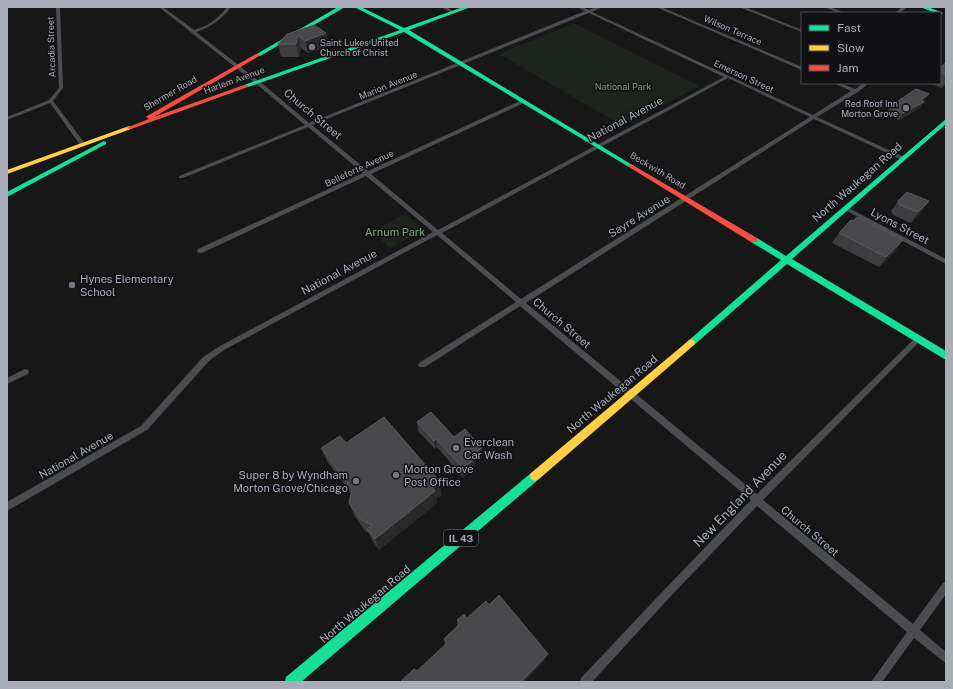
<svg xmlns="http://www.w3.org/2000/svg" width="953" height="689" font-family="'Public Sans',sans-serif">
<style>
.green{fill:#1d241e}
.lines{fill:none;stroke-linecap:round;stroke-linejoin:round}
.street{fill:#4b4c50;fill-rule:evenodd}
.fast{fill:#16e098;fill-rule:evenodd}
.slow{fill:#ffcf43;fill-rule:evenodd}
.jam{fill:#f24e42;fill-rule:evenodd}
.wall{fill:#3d3d3f}
.shaded-wall{fill:#29292a}
.building{fill:#49494c;stroke:#58595d}
.poi-dot{fill:#757880;stroke:#111113;stroke-width:1.5}
.labels{text-anchor:middle;dominant-baseline:central;stroke-width:3;stroke-linejoin:round;paint-order:stroke}
.far-street-label{font-size:9px;fill:#a8adb8;stroke:#111113}
.far-poi-label{font-size:9px;fill:#a8adb8;stroke:#111113;text-anchor:start}
.far-park-label{font-size:9px;fill:#7fa381;stroke:#111113}
.shield{fill:#111113;stroke:#7b7e86;stroke-width:1}
.shield-label{font-size:10px;font-weight:bold;fill:#a8adb8}
.street-label{font-size:11px;fill:#a8adb8;stroke:#111113}
.park-label{font-size:11px;fill:#7fa381;stroke:#111113}
.poi-label{font-size:11px;fill:#a8adb8;stroke:#111113;text-anchor:start}
.near-street-label{font-size:13px;fill:#a8adb8;stroke:#111113}
</style>
<rect width="100%" height="100%" fill="#171717"/>
<g class="green">
<polygon points="574,23 699,86 623,126 499,54"/>
<polygon points="405,214 424,230 390,248 372,231"/>
</g>
<g class="lines">
<g class="street">
<polygon points="56,7 60,7 63,88 53,101 86,145 83,147 81,146 50,103 7,120 7,117 49,100 59,88"/>
<path d="M159 7H163L194 30C208 26 218 19 227 7H231C221 20 211 27 196 32L264 85 309 123 585 11 577 7H582L589 10 597 7H602L592 12 813 115 851 91 834 83H840L855 89 864 83H869L858 92 817 117 904 157V159H900L814 119 526 303 757 494 916 337H920L921 339 920 341 763 500 913 624 943 583 946 581V594L920 630 946 652V663L943 661 914 638 882 682H871L907 632 757 506 670 597 592 682H580L581 678 663 591 751 500 520 306 425 367H419L418 365 419 363 516 302 437 235 224 350 209 361 147 430 7 511V502L141 426 203 357 220 346 433 232 366 176 202 253H198L197 251 198 249 363 173 308 127 183 178H179V176L305 125 260 87ZM589 13 724 77 438 230 371 174 526 102V100H522L368 171 312 125ZM728 78 810 117 521 299 442 233Z"/>
<polygon points="441,7 446,7 455,12 452,13"/>
<polygon points="656,7 661,7 802,67 802,70"/>
<polygon points="739,7 745,7 802,30 802,32"/>
<polygon points="824,7 830,7 845,13 839,13"/>
<polygon points="902,7 907,7 900,13 895,13"/>
<polygon points="845,206 946,259 946,264 843,209 842,208"/>
<polygon points="25,369 28,370 29,372 28,374 7,384 7,378"/>
</g>
<g class="fast">
<polygon points="338,7 345,7 260,56 255,55"/>
<polygon points="354,7 361,7 404,28 463,7 471,7 409,30 634,166 633,167 629,167 404,32 248,87 244,87 244,85 400,30"/>
<polygon points="920,7 928,7 943,13 940,15 940,13 935,13"/>
<polygon points="946,119 946,124 792,259 946,351 946,360 787,264 694,345 688,345 687,343 688,341 781,260 751,242 750,240 751,238 757,238 786,256"/>
<polygon points="104,141 106,142 106,144 7,197 7,192"/>
<polygon points="535,471 539,473 540,476 539,479 301,682 285,682 286,677 531,473"/>
</g>
<g class="slow">
<polygon points="129,126 132,128 131,129 7,174 7,170"/>
<polygon points="691,339 694,341 695,343 694,345 539,479 535,481 531,479 530,476 531,473 688,341"/>
</g>
<g class="jam">
<polygon points="256,54 261,55 154,117 244,85 248,85 248,87 131,129 126,128 149,119 146,117 147,116"/>
<polygon points="631,164 757,238 758,240 757,242 751,242 629,167 629,165"/>
</g>
</g>
<g class="wall">
<polygon points="326,33 329,46 308,53 301,48 299,57 281,57 278,44 287,34"/>
<polygon points="946,62 946,85 942,88 929,83 940,83 940,67 945,64"/>
<polygon points="925,101 924,102 920,108 899,120 886,114 889,107"/>
<polygon points="898,201 929,201 922,211 911,223 893,215 891,211"/>
<polygon points="839,233 896,250 879,267 832,243"/>
<polygon points="417,422 454,437 482,456 475,461 475,467 463,477 437,447 435,449 418,431"/>
<polygon points="346,443 442,495 436,499 437,503 379,550 372,540 369,533 365,531 354,515 349,503 351,493 327,461 321,448"/>
<polygon points="489,605 545,660 524,682 400,682 417,671 445,645 444,639 457,626 457,620 467,618"/>
</g>
<g class="shaded-wall">
<polygon points="326,33 329,46 308,53 305,41"/>
<polygon points="298,35 301,48 299,57 296,44"/>
<polygon points="946,82 946,85 942,88"/>
<polygon points="929,94 920,108 899,120 903,113"/>
<polygon points="929,201 922,211 911,223 918,212"/>
<polygon points="903,240 896,250 879,267 886,257"/>
<polygon points="436,439 437,447 435,449 434,441"/>
<polygon points="482,448 482,456 475,461 475,467 463,477 463,468 472,455"/>
<polygon points="440,482 442,495 436,499 437,503 379,550 375,539 433,488"/>
<polygon points="548,654 545,660 524,682 521,682"/>
</g>
<g class="building">
<polygon points="314,25 326,33 305,41 298,35 296,44 278,44 287,34"/>
<polygon points="946,63 946,75 940,72 940,67"/>
<polygon points="916,89 929,94 921,100 924,102 903,113 889,107"/>
<polygon points="907,192 929,201 918,212 900,205 898,201"/>
<polygon points="857,217 903,240 886,257 839,233 851,220 853,221"/>
<polygon points="431,412 454,437 465,429 482,448 472,455 475,459 463,468 436,439 434,441 417,422"/>
<polygon points="384,417 440,482 433,488 435,491 375,539 367,529 372,525 361,520 349,503 352,489 321,448 340,436 346,443"/>
<polygon points="499,595 548,654 521,682 400,682 414,669 417,671 447,643 444,639 460,624 457,620 464,614 467,618 486,601 489,605"/>
</g>
<g class="poi-dot">
<circle cx="312" cy="47" r="4"/>
<circle cx="906" cy="108" r="4"/>
<circle cx="72" cy="285" r="4"/>
<circle cx="456" cy="448" r="4"/>
<circle cx="396" cy="475" r="4"/>
<circle cx="356" cy="481" r="4"/>
</g>
<g class="labels">
<g class="far-street-label">
<text transform="translate(733 30) rotate(23)">Wilson Terrace</text>
<text transform="translate(51 47) rotate(-92)">Arcadia Street</text>
<text transform="translate(744 76) rotate(25)">Emerson Street</text>
<text transform="translate(234 80) rotate(-20)">Harlem Avenue</text>
<text transform="translate(388 85) rotate(-22)">Marion Avenue</text>
<text transform="translate(170 93) rotate(-30)">Shermer Road</text>
<text transform="translate(359 168) rotate(-25)">Belleforte Avenue</text>
<text transform="translate(658 170) rotate(31)">Beckwith Road</text>
</g>
<g class="far-poi-label">
<text x="320" y="42">Saint Lukes United<tspan x="320" dy="10">Church of Christ</tspan></text>
<text x="898" y="103" text-anchor="end">Red Roof Inn<tspan x="898" dy="10">Morton Grove</tspan></text>
</g>
<g class="far-park-label">
<text x="623" y="86">National Park</text>
</g>
<rect class="shield" x="444" y="530" width="34" height="16" rx="3"/>
<g class="shield-label">
<text x="461" y="538">IL 43</text>
</g>
<g class="street-label">
<text transform="translate(313 114) rotate(40)">Church Street</text>
<text transform="translate(625 119) rotate(-28)">National Avenue</text>
<text transform="translate(857 182) rotate(-41)">North Waukegan Road</text>
<text transform="translate(639 216) rotate(-32)">Sayre Avenue</text>
<text transform="translate(900 226) rotate(28)">Lyons Street</text>
<text transform="translate(339 272) rotate(-28)">National Avenue</text>
<text transform="translate(562 323) rotate(40)">Church Street</text>
<text transform="translate(612 394) rotate(-40)">North Waukegan Road</text>
<text transform="translate(76 455) rotate(-30)">National Avenue</text>
<text transform="translate(810 531) rotate(40)">Church Street</text>
<text transform="translate(365 604) rotate(-40)">North Waukegan Road</text>
</g>
<g class="park-label">
<text x="395" y="232">Arnum Park</text>
</g>
<g class="poi-label">
<text x="80" y="279">Hynes Elementary<tspan x="80" dy="13">School</tspan></text>
<text x="464" y="442">Everclean<tspan x="464" dy="13">Car Wash</tspan></text>
<text x="404" y="469">Morton Grove<tspan x="404" dy="13">Post Office</tspan></text>
<text x="348" y="475" text-anchor="end">Super 8 by Wyndham<tspan x="348" dy="13">Morton Grove/Chicago</tspan></text>
</g>
<g class="near-street-label">
<text transform="translate(740 499) rotate(-46)">New England Avenue</text>
</g>
</g>
<rect width="953" height="689" fill="none" stroke="#a8adb8" stroke-width="16"/>
<rect x="801" y="12" width="140" height="72" fill="#111113" stroke="#4d4f55"/>
<rect x="809" y="25" width="20" height="6" fill="#16e098" stroke="#4d4f55"/>
<text x="837" y="32" font-size="12" fill="#a8adb8">Fast</text>
<rect x="809" y="45" width="20" height="6" fill="#ffcf43" stroke="#4d4f55"/>
<text x="837" y="52" font-size="12" fill="#a8adb8">Slow</text>
<rect x="809" y="65" width="20" height="6" fill="#f24e42" stroke="#4d4f55"/>
<text x="837" y="72" font-size="12" fill="#a8adb8">Jam</text>
</svg>
